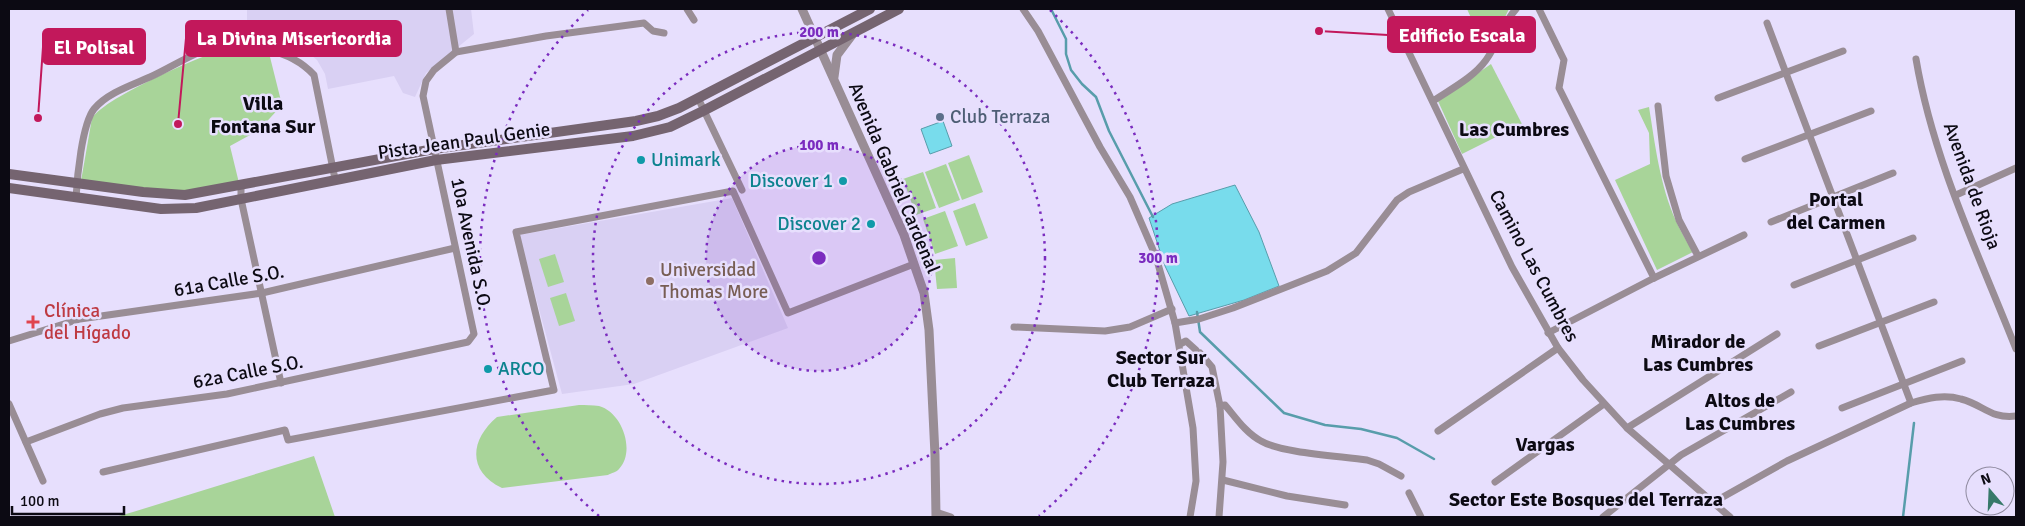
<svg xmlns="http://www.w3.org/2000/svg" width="2025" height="526" font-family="Signika,sans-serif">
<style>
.built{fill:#d9d0f3}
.green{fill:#a8d499}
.water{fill:#78dcec;stroke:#589dab}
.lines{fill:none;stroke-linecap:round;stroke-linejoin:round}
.stream{stroke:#589dab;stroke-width:2.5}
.minor{stroke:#998d95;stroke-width:7}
.tertiary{stroke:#998d95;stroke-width:9}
.secondary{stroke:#756470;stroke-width:10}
.ring{fill:none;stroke:#7b2cbf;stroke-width:2.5;stroke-dasharray:2.5 5}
.service-dot{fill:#5c6f8a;stroke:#e7dffd;stroke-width:2}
.culture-dot{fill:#0f9aa8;stroke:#e7dffd;stroke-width:2}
.education-dot{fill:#8d6e63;stroke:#e7dffd;stroke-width:2}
.health-dot{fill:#e0444e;stroke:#e7dffd;stroke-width:2}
.labels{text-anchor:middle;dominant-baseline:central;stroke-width:5;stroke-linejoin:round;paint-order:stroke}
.service-label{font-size:19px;fill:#4e5e75;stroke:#e7dffd;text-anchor:start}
.street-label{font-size:19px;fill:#0c0a13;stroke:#e7dffd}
.culture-label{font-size:19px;fill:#0d838f;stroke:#e7dffd;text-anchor:start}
.education-label{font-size:19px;fill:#785e54;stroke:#e7dffd;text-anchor:start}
.health-label{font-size:19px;fill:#be3a42;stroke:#e7dffd;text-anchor:start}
.neighbourhood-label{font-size:20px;font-weight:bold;fill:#0c0a13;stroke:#e7dffd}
.centre{fill:#7b2cbf;stroke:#e7dffd;stroke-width:2.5}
.ring-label{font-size:15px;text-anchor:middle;font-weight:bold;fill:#7b2cbf;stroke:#e7dffd;stroke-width:5;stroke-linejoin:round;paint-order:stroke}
.leader{fill:none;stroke:#c2185b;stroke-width:2}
.callout-dot{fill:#c2185b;stroke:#e7dffd;stroke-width:2}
.callout{fill:#c2185b;stroke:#c2185b;stroke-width:2}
.callout-label{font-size:20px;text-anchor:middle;font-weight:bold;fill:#fff}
</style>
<rect width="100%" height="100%" fill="#e7dffd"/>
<g class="built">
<polygon points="247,9 471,9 474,34 426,73 415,97 403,93 394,76 328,89 325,74 317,60 306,51 247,37"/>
<polygon points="732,198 788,328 634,384 562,394 519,235"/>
</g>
<g class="green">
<polygon points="1467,9 1509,9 1487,53"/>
<path d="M233 46 270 57 282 105 259 130 230 146 239 183 185 193 81 181 92 118C107 96 205 54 233 46Z"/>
<polygon points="1491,64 1522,124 1462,154 1438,101"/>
<path d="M1649 107C1655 144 1660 186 1676 221 1681 232 1687 242 1693 252L1657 270 1615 180 1650 164 1649 133 1638 110Z"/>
<polygon points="969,155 983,192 962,200 948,163"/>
<polygon points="946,164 960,200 939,208 925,172"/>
<polygon points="923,172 936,208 916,215 903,179"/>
<polygon points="975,203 988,238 966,246 953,211"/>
<polygon points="945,211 958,246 935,254 923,219"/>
<polygon points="555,254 564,282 548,287 539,259"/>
<polygon points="955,258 957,288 937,289 934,260"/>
<polygon points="566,293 575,321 559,326 550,298"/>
<path d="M579 405C585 405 593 405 599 406 622 412 636 451 619 469 617 472 611 473 608 475L502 488C467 471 470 440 497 417Z"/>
<polygon points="314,456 335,517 115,517 133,512"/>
</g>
<g class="water">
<polygon points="943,121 952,146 930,154 921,129"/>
<polygon points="1235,185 1259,232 1279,286 1244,300 1189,316 1165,266 1149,218 1172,204"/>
</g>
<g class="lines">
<g class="stream">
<polyline points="1051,9 1066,39 1066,54 1071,70 1082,84 1096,97 1109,131 1153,217"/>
<polyline points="1197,312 1200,332 1284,413 1325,425 1361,429 1397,438 1434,459"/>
<polyline points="1903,517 1914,423"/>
</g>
<g class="minor">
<polyline points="449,9 456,52"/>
<polyline points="687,9 694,20"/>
<polyline points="1023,9 1038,31 1100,147 1130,197 1156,257 1175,323 1193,428 1196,481 1190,517"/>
<polyline points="1388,9 1512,267 1558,348 1583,380 1627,428 1730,517"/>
<polyline points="1539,9 1564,60 1559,88 1654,278"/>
<polyline points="1767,23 1911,403"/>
<path d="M1916 59C1933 160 1979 255 2016 349"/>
<polyline points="698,98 742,190"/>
<polyline points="1718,98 1843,51"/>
<path d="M1433 101C1451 89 1474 77 1486 60 1498 44 1503 23 1516 9"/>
<polyline points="1658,106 1666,176 1679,220 1698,256"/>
<polyline points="1745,159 1871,111"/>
<polyline points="241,186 241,199 281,383"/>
<polyline points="1956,195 2016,168"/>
<path d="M76 198C77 178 82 124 94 109 107 93 132 85 150 77 176 65 206 44 235 42 245 42 258 47 268 50 287 54 301 61 314 75L335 179"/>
<polyline points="1771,222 1893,173"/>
<polyline points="1794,285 1913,238"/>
<polyline points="1175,323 1199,319 1233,308 1327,271 1356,253 1397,200 1409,192 1463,169"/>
<polyline points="1014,327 1105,331 1130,327 1172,309"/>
<polyline points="1548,333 1654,278 1744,235"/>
<polyline points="9,341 80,319 262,293 455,248"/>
<polyline points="1180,344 1186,341 1196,350"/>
<polyline points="1819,346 1934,302"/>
<path d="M1200 353 1212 367 1220 406 1225 405C1236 418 1246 433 1261 441 1281 453 1340 456 1367 460L1379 464 1401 476"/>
<polyline points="9,404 43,481"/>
<polyline points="1842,408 1962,361"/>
<polyline points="1627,428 1777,334"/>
<polyline points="1438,431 1558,348"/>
<polyline points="26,442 100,414 123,408 227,394 468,342 474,334 423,96 426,81 434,70 456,52 546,36 644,23 653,31 664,33"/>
<polyline points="103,472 285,430 288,440 554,390 516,232 733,191 788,313 914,264"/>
<polyline points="1223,480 1287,496 1345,505"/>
<polyline points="1495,482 1604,404"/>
<polyline points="1409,493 1421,517"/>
<path d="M1714 502 1787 461 1911 403C1928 398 1944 394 1961 399 1984 405 1990 419 2016 416"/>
<polyline points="936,512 951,517"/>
<polyline points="1219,517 1223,462 1220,406"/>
<polyline points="1603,517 1681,455 1791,392"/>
</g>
<g class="tertiary">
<polyline points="802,9 904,235 924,293 929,330 935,455 936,517"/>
<polyline points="834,77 837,55 852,35"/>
</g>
<g class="secondary">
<polyline points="9,174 143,192 185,195 434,149 636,121 658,116 679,108 870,9"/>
<polyline points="9,188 161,209 196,208 436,160 633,136 670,127 703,111 899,9"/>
</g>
</g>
<circle cx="819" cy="258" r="113" fill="#7b2cbf" fill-opacity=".12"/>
<g class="ring">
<circle cx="819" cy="258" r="113"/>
<circle cx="819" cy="258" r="226"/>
<path d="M599 516A339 339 0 0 1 588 10M1050 10A339 339 0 0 1 1039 516"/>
</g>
<circle class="service-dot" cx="940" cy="117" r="5"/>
<g class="culture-dot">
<circle cx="641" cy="160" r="5"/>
<circle cx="843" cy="181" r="5"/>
<circle cx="871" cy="224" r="5"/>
<circle cx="488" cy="369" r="5"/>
</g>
<circle class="education-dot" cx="650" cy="281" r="5"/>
<path class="health-dot" d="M30.5 314.5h5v5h5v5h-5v5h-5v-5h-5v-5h5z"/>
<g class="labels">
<g class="service-label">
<text x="950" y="117">Club Terraza</text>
</g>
<g class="street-label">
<text transform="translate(464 141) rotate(-8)">Pista Jean Paul Genie</text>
<text transform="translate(894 178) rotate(67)">Avenida Gabriel Cardenal</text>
<text transform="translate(1972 186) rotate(70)">Avenida de Rioja</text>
<text transform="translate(471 244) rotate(78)">10a Avenida S.O.</text>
<text transform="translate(1534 266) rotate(62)">Camino Las Cumbres</text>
<text transform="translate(229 281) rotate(-10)">61a Calle S.O.</text>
<text transform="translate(248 372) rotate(-11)">62a Calle S.O.</text>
</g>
<g class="culture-label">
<text x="651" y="160">Unimark</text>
<text x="833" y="181" text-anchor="end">Discover 1</text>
<text x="861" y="224" text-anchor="end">Discover 2</text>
<text x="498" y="369">ARCO</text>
</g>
<g class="education-label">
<text x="660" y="270">Universidad<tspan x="660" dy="22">Thomas More</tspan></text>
</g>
<g class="health-label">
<text x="44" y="311">Clínica<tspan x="44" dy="22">del Hígado</tspan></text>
</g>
<g class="neighbourhood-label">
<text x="263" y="103">Villa<tspan x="263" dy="23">Fontana Sur</tspan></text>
<text x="1514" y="129">Las Cumbres</text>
<text x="1836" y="199">Portal<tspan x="1836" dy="23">del Carmen</tspan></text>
<text x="1698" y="341">Mirador de<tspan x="1698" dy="23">Las Cumbres</tspan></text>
<text x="1161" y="357">Sector Sur<tspan x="1161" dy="23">Club Terraza</tspan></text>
<text x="1740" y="400">Altos de<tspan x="1740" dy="23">Las Cumbres</tspan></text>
<text x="1545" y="444">Vargas</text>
<text x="1586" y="499">Sector Este Bosques del Terraza</text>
</g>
</g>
<circle cx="819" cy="258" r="8" class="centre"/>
<g class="ring-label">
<text x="819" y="37">200 m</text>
<text x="819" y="150">100 m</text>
<text x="1158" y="263">300 m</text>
</g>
<path class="leader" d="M1319 31L1388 35M178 124L186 38M38 118L43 47"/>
<g class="callout-dot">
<circle cx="1319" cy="31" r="5"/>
<circle cx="178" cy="124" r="5"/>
<circle cx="38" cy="118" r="5"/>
</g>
<g class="callout">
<rect x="1388" y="17" width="147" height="35" rx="5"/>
<rect x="186" y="21" width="215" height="35" rx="5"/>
<rect x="43" y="29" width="102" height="35" rx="5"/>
</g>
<g class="callout-label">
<text x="1462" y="42">Edificio Escala</text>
<text x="294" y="45">La Divina Misericordia</text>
<text x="94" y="54">El Polisal</text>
</g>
<rect width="2025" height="526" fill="none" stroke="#0c0a13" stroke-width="20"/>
<g transform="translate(1990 491) rotate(341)"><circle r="24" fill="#e7dffd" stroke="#8f8a9f"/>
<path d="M0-4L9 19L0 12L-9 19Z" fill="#37796a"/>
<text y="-8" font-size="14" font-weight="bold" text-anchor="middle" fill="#0c0a13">N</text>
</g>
<path d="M12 506v8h112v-8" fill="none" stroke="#0c0a13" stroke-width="2.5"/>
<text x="20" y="506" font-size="15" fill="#0c0a13" stroke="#e7dffd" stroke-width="4" paint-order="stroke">100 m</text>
</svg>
